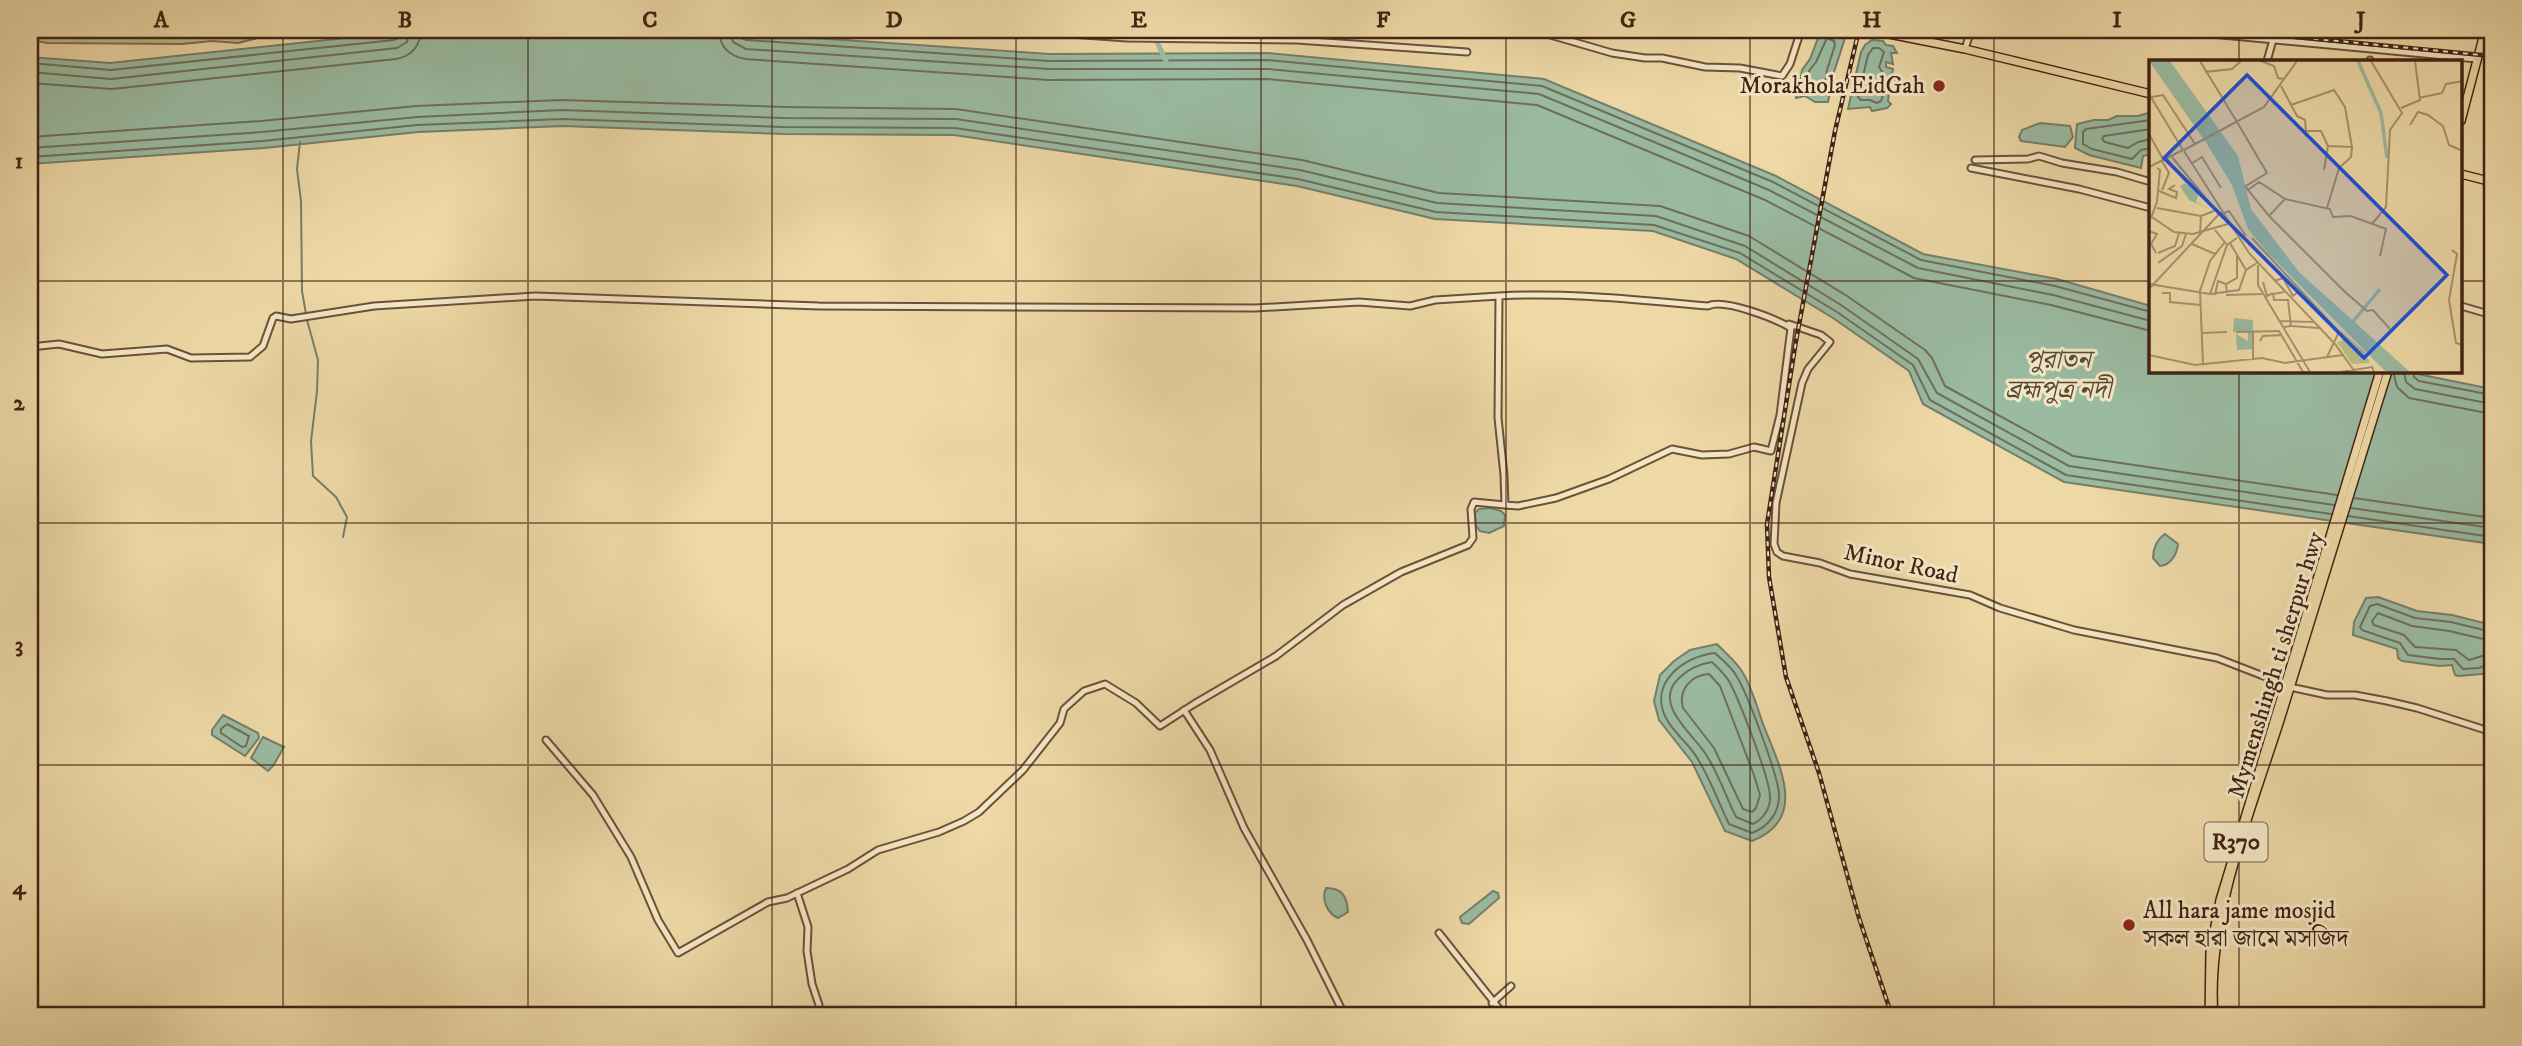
<svg xmlns="http://www.w3.org/2000/svg" width="2522" height="1046" font-family="'IM FELL DW Pica','Noto Serif Bengali',serif">
<style>
.green{fill:#bbbe84;stroke:#7e704c;stroke-width:2}
.water{fill:#9abba2;stroke:#767e69;stroke-width:2}
.lines{fill:none;stroke-linecap:round;stroke-linejoin:round}
.shore{stroke:#6e6f5b;stroke-width:2}
.stream{stroke:#767e69;stroke-width:2}
.canal{stroke:#9abba2;stroke-width:5}
.minor-casing{stroke:#6c5038;stroke-width:9}
.major-casing{stroke:#412314;stroke-width:10}
.minor{stroke:#f3e6c5;stroke-width:5}
.major{stroke:#edd8a6;stroke-width:7}
.rail-casing{stroke:#412314;stroke-width:4.5}
.rail{stroke:#f3e6c5;stroke-width:2;stroke-dasharray:5;stroke-linecap:butt}
.grid{fill:none;stroke:#412314;stroke-width:2;stroke-opacity:0.55}
.poi-dot{fill:#8f2418;stroke:#f3e6c5;stroke-width:2.5}
.labels{text-anchor:middle;dominant-baseline:central;stroke-width:6;stroke-linejoin:round;paint-order:stroke}
.shield{fill:#f3e6c5;stroke:#765e49;stroke-width:2}
.shield-label{font-size:23px;font-weight:bold;fill:#412314}
.poi-label{font-size:24px;fill:#412314;stroke:#f3e6c5;text-anchor:end}
.street-label{font-size:24px;fill:#412314;stroke:#f3e6c5}
.water-label{font-size:26px;font-style:italic;fill:#574938;stroke:#f3e6c5}
.inset-river{fill:none;stroke:#9abba2;stroke-width:3.5}
.inset-road{fill:none;stroke:#a8906c;stroke-width:2}
.view{fill:#1d4ed8;fill-opacity:0.15;stroke:#1d4ed8;stroke-width:3.5}
.inset-edge{fill:none;stroke:#412314;stroke-width:3.5}
.neatline{fill:none;stroke:#412314;stroke-width:2.5}
.grid-label{font-size:23px;text-anchor:middle;font-weight:bold;fill:#412314}
</style>
<rect width="100%" height="100%" fill="#edd8a6"/>
<filter id="stains"><feTurbulence type="fractalNoise" baseFrequency=".00286" numOctaves="4"/><feColorMatrix values="0 0 0 0 .2 0 0 0 0 .09 0 0 0 0 .02 0 0 0 .5 -.17"/></filter>
<radialGradient id="worn" r=".72"><stop offset=".6" stop-color="#630" stop-opacity="0"/><stop offset="1" stop-color="#630" stop-opacity=".3"/></radialGradient>
<polygon class="green" points="30,30 309,30 269,35 238,43 212,41 182,44 47,43 30,40"/>
<g class="water">
<polygon points="468,30 695,30 1050,54 1268,53 1544,79 1776,176 1923,254 2057,279 2151,306 2151,371 2403,371 2492,389 2492,544 2064,482 1923,404 1909,371 1833,318 1736,259 1653,231 1435,219 1297,186 954,135 783,134 563,126 418,132 264,148 30,164 30,57 110,63 393,33"/>
<path d="M1821 30C1829 31 1834 34 1842 33L1845 38 1834 72 1828 102H1815L1805 96 1796 98 1797 84 1800 82 1802 70 1810 59Z"/>
<polygon points="1872,40 1883,41 1886,45 1893,46 1897,53 1891,53 1893,64 1886,62 1886,67 1893,69 1892,74 1895,79 1893,92 1889,93 1888,101 1891,104 1887,108 1872,111 1870,107 1848,109 1861,52 1865,45"/>
<polygon points="2148,113 2151,113 2151,154 2143,156 2141,168 2089,155 2075,148 2077,124 2094,120 2108,120 2117,116 2138,116"/>
<polygon points="2040,123 2070,126 2073,137 2065,147 2021,141 2019,137 2022,130"/>
<polygon points="1490,508 1501,511 1505,515 1504,526 1489,533 1480,531 1476,526 1475,513 1479,509"/>
<path d="M2165 534 2178 544C2177 554 2171 565 2160 566L2153 558C2153 549 2157 539 2165 534Z"/>
<polygon points="2378,597 2417,611 2452,615 2492,625 2492,667 2482,674 2458,676 2455,675 2452,665 2439,666 2402,661 2398,658 2397,649 2353,635 2354,622 2366,598"/>
<path d="M1717 644C1725 653 1737 662 1743 673 1752 688 1757 707 1763 724 1779 765 1809 819 1752 841L1725 831 1692 762 1659 720 1654 701 1660 675 1674 661 1690 650Z"/>
<polygon points="223,715 258,733 259,738 245,756 212,735 212,730"/>
<polygon points="263,737 284,747 273,766 268,771 251,758"/>
<path d="M1326 888C1342 888 1347 896 1348 912L1338 918C1327 913 1321 899 1326 888Z"/>
<polygon points="1493,891 1498,893 1499,898 1469,924 1462,923 1460,917"/>
</g>
<g class="lines">
<g class="shore">
<path d="M719 30C719 46 729 56 745 59L1049 80 1267 79 1537 105 1765 200 1914 278 2051 305 2151 331"/>
<polyline points="729,30 733,42 746,49 1049,69 1268,69 1539,94 1769,190 1918,268 2053,295 2151,321"/>
<polyline points="738,30 740,37 746,40 1049,61 1268,60 1542,86 1773,182 1921,260 2055,286 2151,312"/>
<polygon points="1827,38 1834,41 1835,45 1827,70 1823,93 1817,95 1807,88 1809,71 1816,62"/>
<polygon points="1873,48 1879,48 1884,52 1879,67 1888,81 1881,101 1877,103 1870,100 1861,100 1858,97 1868,55"/>
<polyline points="30,63 111,70 394,40 400,37 401,30"/>
<polyline points="30,72 111,79 397,48 407,42 410,30"/>
<path d="M30 83 112 89 396 59C412 56 420 46 421 30"/>
<polyline points="2151,120 2086,129 2083,132 2083,144 2092,149 2132,159 2141,150 2151,148"/>
<polyline points="2151,129 2104,136 2102,139 2105,142 2128,148 2138,142 2151,139"/>
<polyline points="30,137 261,121 416,106 561,100 784,107 956,109 1302,160 1439,193 1660,206 1749,236 1847,296 1925,350 1932,358 1945,386 2073,456 2337,495"/>
<polyline points="30,148 262,132 417,117 562,110 784,118 956,119 1300,170 1437,203 1656,216 1745,246 1841,305 1918,359 1937,393 2069,466 2334,505"/>
<polyline points="30,157 263,141 417,125 562,119 783,127 955,128 1298,179 1436,212 1654,225 1740,253 1837,312 1913,365 1930,400 2066,475 2331,514"/>
<polyline points="2393,371 2397,387 2409,398 2492,414"/>
<polyline points="2404,371 2406,382 2415,389 2492,404"/>
<polyline points="2413,371 2414,377 2419,381 2492,395"/>
<polyline points="2354,498 2492,518"/>
<polyline points="2351,508 2492,528"/>
<polyline points="2348,516 2492,537"/>
<polyline points="2492,632 2451,622 2415,618 2377,604 2370,606 2360,627 2362,630 2400,643 2408,655 2440,659 2454,659 2463,669 2479,668 2492,662"/>
<polyline points="2492,641 2449,631 2412,626 2378,613 2372,621 2374,625 2404,635 2415,647 2456,650 2469,660 2492,653"/>
<path d="M1715 653C1722 660 1733 668 1737 677 1747 693 1780 780 1779 796 1779 813 1768 827 1752 833L1729 824C1719 803 1711 781 1699 761 1691 745 1674 734 1666 718 1648 683 1684 656 1715 653Z"/>
<path d="M1712 662C1718 668 1726 675 1730 683 1739 700 1771 781 1770 798 1770 809 1763 819 1753 824L1736 817C1726 797 1718 772 1705 753 1692 733 1653 704 1678 679 1688 669 1698 664 1712 662Z"/>
<path d="M1709 674 1720 686 1754 775 1760 795 1756 808 1752 812 1743 809 1714 748 1683 708C1678 690 1691 675 1709 674Z"/>
<polygon points="227,724 249,736 246,746 242,747 221,733 221,729"/>
</g>
<g class="stream">
<polyline points="300,142 297,169 301,201 302,291 306,314"/>
<polyline points="307,320 318,360 317,391 311,441 313,476 336,497 347,517 343,537"/>
</g>
<g class="canal">
<polyline points="1152,30 1154,34"/>
<polyline points="1157,42 1166,61"/>
</g>
<defs>
<g id="minor">
<polyline points="1012,30 1127,38 1297,40 1467,52"/>
<polyline points="1533,30 1612,53 1645,58 1662,58 1705,67 1740,68 1782,76 1790,64 1801,30"/>
<polyline points="2169,30 2477,59"/>
<polyline points="1965,49 1971,30"/>
<polyline points="2267,61 2273,40"/>
<polyline points="2370,61 2370,60"/>
<polyline points="1975,160 2028,159 2039,156 2062,163 2117,172 2151,182"/>
<polyline points="1971,168 2079,189 2151,208"/>
<polyline points="2461,306 2492,315"/>
<polyline points="1789,324 1821,335 1830,342 1808,369 1802,383 1776,503 1774,544 1777,552 1783,556 1820,563 1850,574 1970,595 2000,608 2074,630 2217,658 2284,684"/>
<path d="M30 347 59 344 102 354 167 349 191 358 250 357 263 346 273 318 276 316 291 319 374 306 535 296 819 306 1255 308 1359 302 1410 306 1435 300 1499 296 1498 418 1504 475 1505 505 1518 506 1556 498 1609 479 1672 449 1702 455 1729 454 1754 447 1771 451 1780 415 1791 328C1776 319 1724 298 1708 306 1636 300 1572 292 1499 296"/>
<polyline points="2290,687 2327,695 2355,695 2387,701 2417,708 2492,732"/>
<polyline points="1184,710 1210,750 1244,828 1307,940 1345,1016"/>
<polyline points="546,740 593,795 631,857 658,920 678,953 768,902 787,898 848,869 878,850 939,832 964,821 979,812 1023,770 1060,723 1064,709 1084,691 1105,684 1136,703 1160,726 1194,704 1276,656 1343,605 1401,572 1468,545 1473,538 1471,509 1474,502 1505,505"/>
<polyline points="797,893 808,927 807,951 812,984 819,1005 818,1016"/>
<polyline points="1439,933 1505,1016"/>
<polyline points="1492,1003 1511,986"/>
</g>
<g id="major">
<polyline points="1869,30 1965,49 2151,94"/>
<polyline points="2461,121 2485,30"/>
<polyline points="2461,174 2492,182"/>
<polyline points="2209,1016 2210,952 2220,900 2380,371"/>
<path d="M2214 1016C2206 919 2252 809 2281 717 2317 602 2352 486 2388 371"/>
</g>
</defs>
<use href="#minor" class="minor-casing"/>
<use href="#major" class="major-casing"/>
<use href="#minor" class="minor"/>
<use href="#major" class="major"/>
<defs>
<g id="rail">
<polyline points="1859,30 1835,131 1796,341 1767,524 1769,577 1786,677 1819,773 1859,918 1892,1016"/>
<polyline points="2224,30 2492,56"/>
</g>
</defs>
<use href="#rail" class="rail-casing"/>
<use href="#rail" class="rail"/>
</g>
<path class="grid" d="M283 30V1016M528 30V1016M772 30V1016M1016 30V1016M1261 30V1016M1506 30V1016M1750 30V1016M1994 30V1016M2239 30V61M30 281H2151M2461 281H2492M2239 371V1016M30 523H2492M30 765H2492"/>
<g class="poi-dot">
<circle cx="1939" cy="86" r="7"/>
<circle cx="2129" cy="925" r="7"/>
</g>
<g class="labels">
<rect class="shield" x="2204.5" y="822.5" width="63" height="39" rx="5"/>
<g class="shield-label">
<text x="2236" y="842">R370</text>
</g>
<g class="poi-label">
<text x="1925" y="86">Morakhola EidGah</text>
<text x="2143" y="911" text-anchor="start">All hara jame mosjid<tspan x="2143" dy="28">সকল হারা জামে মসজিদ</tspan></text>
</g>
<g class="street-label">
<text transform="translate(1901 564) rotate(12)">Minor Road</text>
<text transform="translate(2276 665) rotate(-73)">Mymenshingh ti sherpur hwy</text>
</g>
<g class="water-label">
<text x="2058" y="360">পুরাতন<tspan x="2058" dy="30">ব্রহ্মপুত্র নদী</tspan></text>
</g>
</g>
<g transform="translate(2149 60)">
<rect width="313" height="313" fill="#edd8a6"/>
<path d="M192 271 215 291 221 303 203 304 188 282 193 281Z" fill="#bbbe84"/>
<path d="M0 1H21L89 96 102 149 150 212 261 312H237L119 193 99 169 83 125 58 84ZM37 123 50 133 47 142 61 149 40 140 31 126ZM85 258 104 260V289L88 290 87 274 99 281V271L84 272Z" fill="#9abba2"/>
<path class="inset-river" d="M209 1 232 53 238 98M202 264 231 229"/>
<path class="inset-road" d="M51 1 88 62M112 1 125 6 129 18 135 19M222 1 253 53 241 70 237 147 223 164M56 12 83 9 92 1M132 26 148 56 156 60 157 71H172L179 86 203 87 196 47 185 30 142 45M0 34 34 90M3 37 14 35 46 84M270 38 293 33 297 24 314 21M252 48 271 40 266 1M88 62 118 113 97 126 99 131M261 65 269 52 279 55 294 66 300 85 314 91M0 74 15 101M35 90 115 47 148 1M35 91 100 193 186 284 206 312M23 97 69 153M18 99 37 122M43 103 53 97 72 128M0 107 34 90M175 110 179 86M13 130 20 113 13 101M10 131 27 138 28 132 20 129 26 125M136 139 181 149 184 157 202 156 237 169 231 196M8 148 52 156M178 148 190 108 202 97 203 87M73 154 80 151 97 176M0 155 25 172 44 174 79 164M120 156 99 130 110 122 136 139 120 156 196 232 218 251 224 250 241 269M2 158 8 142 11 110 8 108M66 170 78 185 88 178M0 171 8 174 2 184 7 193M51 173 52 156 65 151M103 178 190 272 178 297M81 183 97 210M43 184 66 194M78 185 61 234 90 230 97 210 108 203M303 190 308 194 300 240 307 283 314 285M9 193 26 186 30 173M9 203 33 186 37 174M109 205V225L161 312M125 221 134 218 144 236 150 231M114 222 118 236 124 233M0 224 61 234M0 229 72 152M13 233H21V242L52 245M78 233 77 224 88 218V196M66 235 69 221 77 224M77 235 113 234M131 261 164 262M142 266 170 268M135 267 142 266 139 240H125L124 234 135 232M104 271V299M87 272 130 271 154 312M53 273 78 272M111 281 114 276 133 275M0 295 46 305 113 298 136 303 194 295M54 304 51 231 61 201 75 183M192 312 223 307 225 312"/>
<path class="view" d="M98 15 298 215 215 298 15 98Z"/>
<rect width="313" height="313" class="inset-edge"/>
</g>
<rect width="2522" height="1046" fill="none" stroke="#edd8a6" stroke-width="77"/>
<rect x="38" y="38" width="2446" height="969" class="neatline"/>
<g class="grid-label">
<text x="161" y="27">A</text>
<text x="405" y="27">B</text>
<text x="650" y="27">C</text>
<text x="894" y="27">D</text>
<text x="1139" y="27">E</text>
<text x="1383" y="27">F</text>
<text x="1628" y="27">G</text>
<text x="1872" y="27">H</text>
<text x="2117" y="27">I</text>
<text x="2361" y="27">J</text>
<text x="19" y="168">1</text>
<text x="19" y="410">2</text>
<text x="19" y="652">3</text>
<text x="19" y="894">4</text>
</g>
<rect width="100%" height="100%" filter="url(#stains)"/>
<rect width="100%" height="100%" fill="url(#worn)"/>
</svg>
